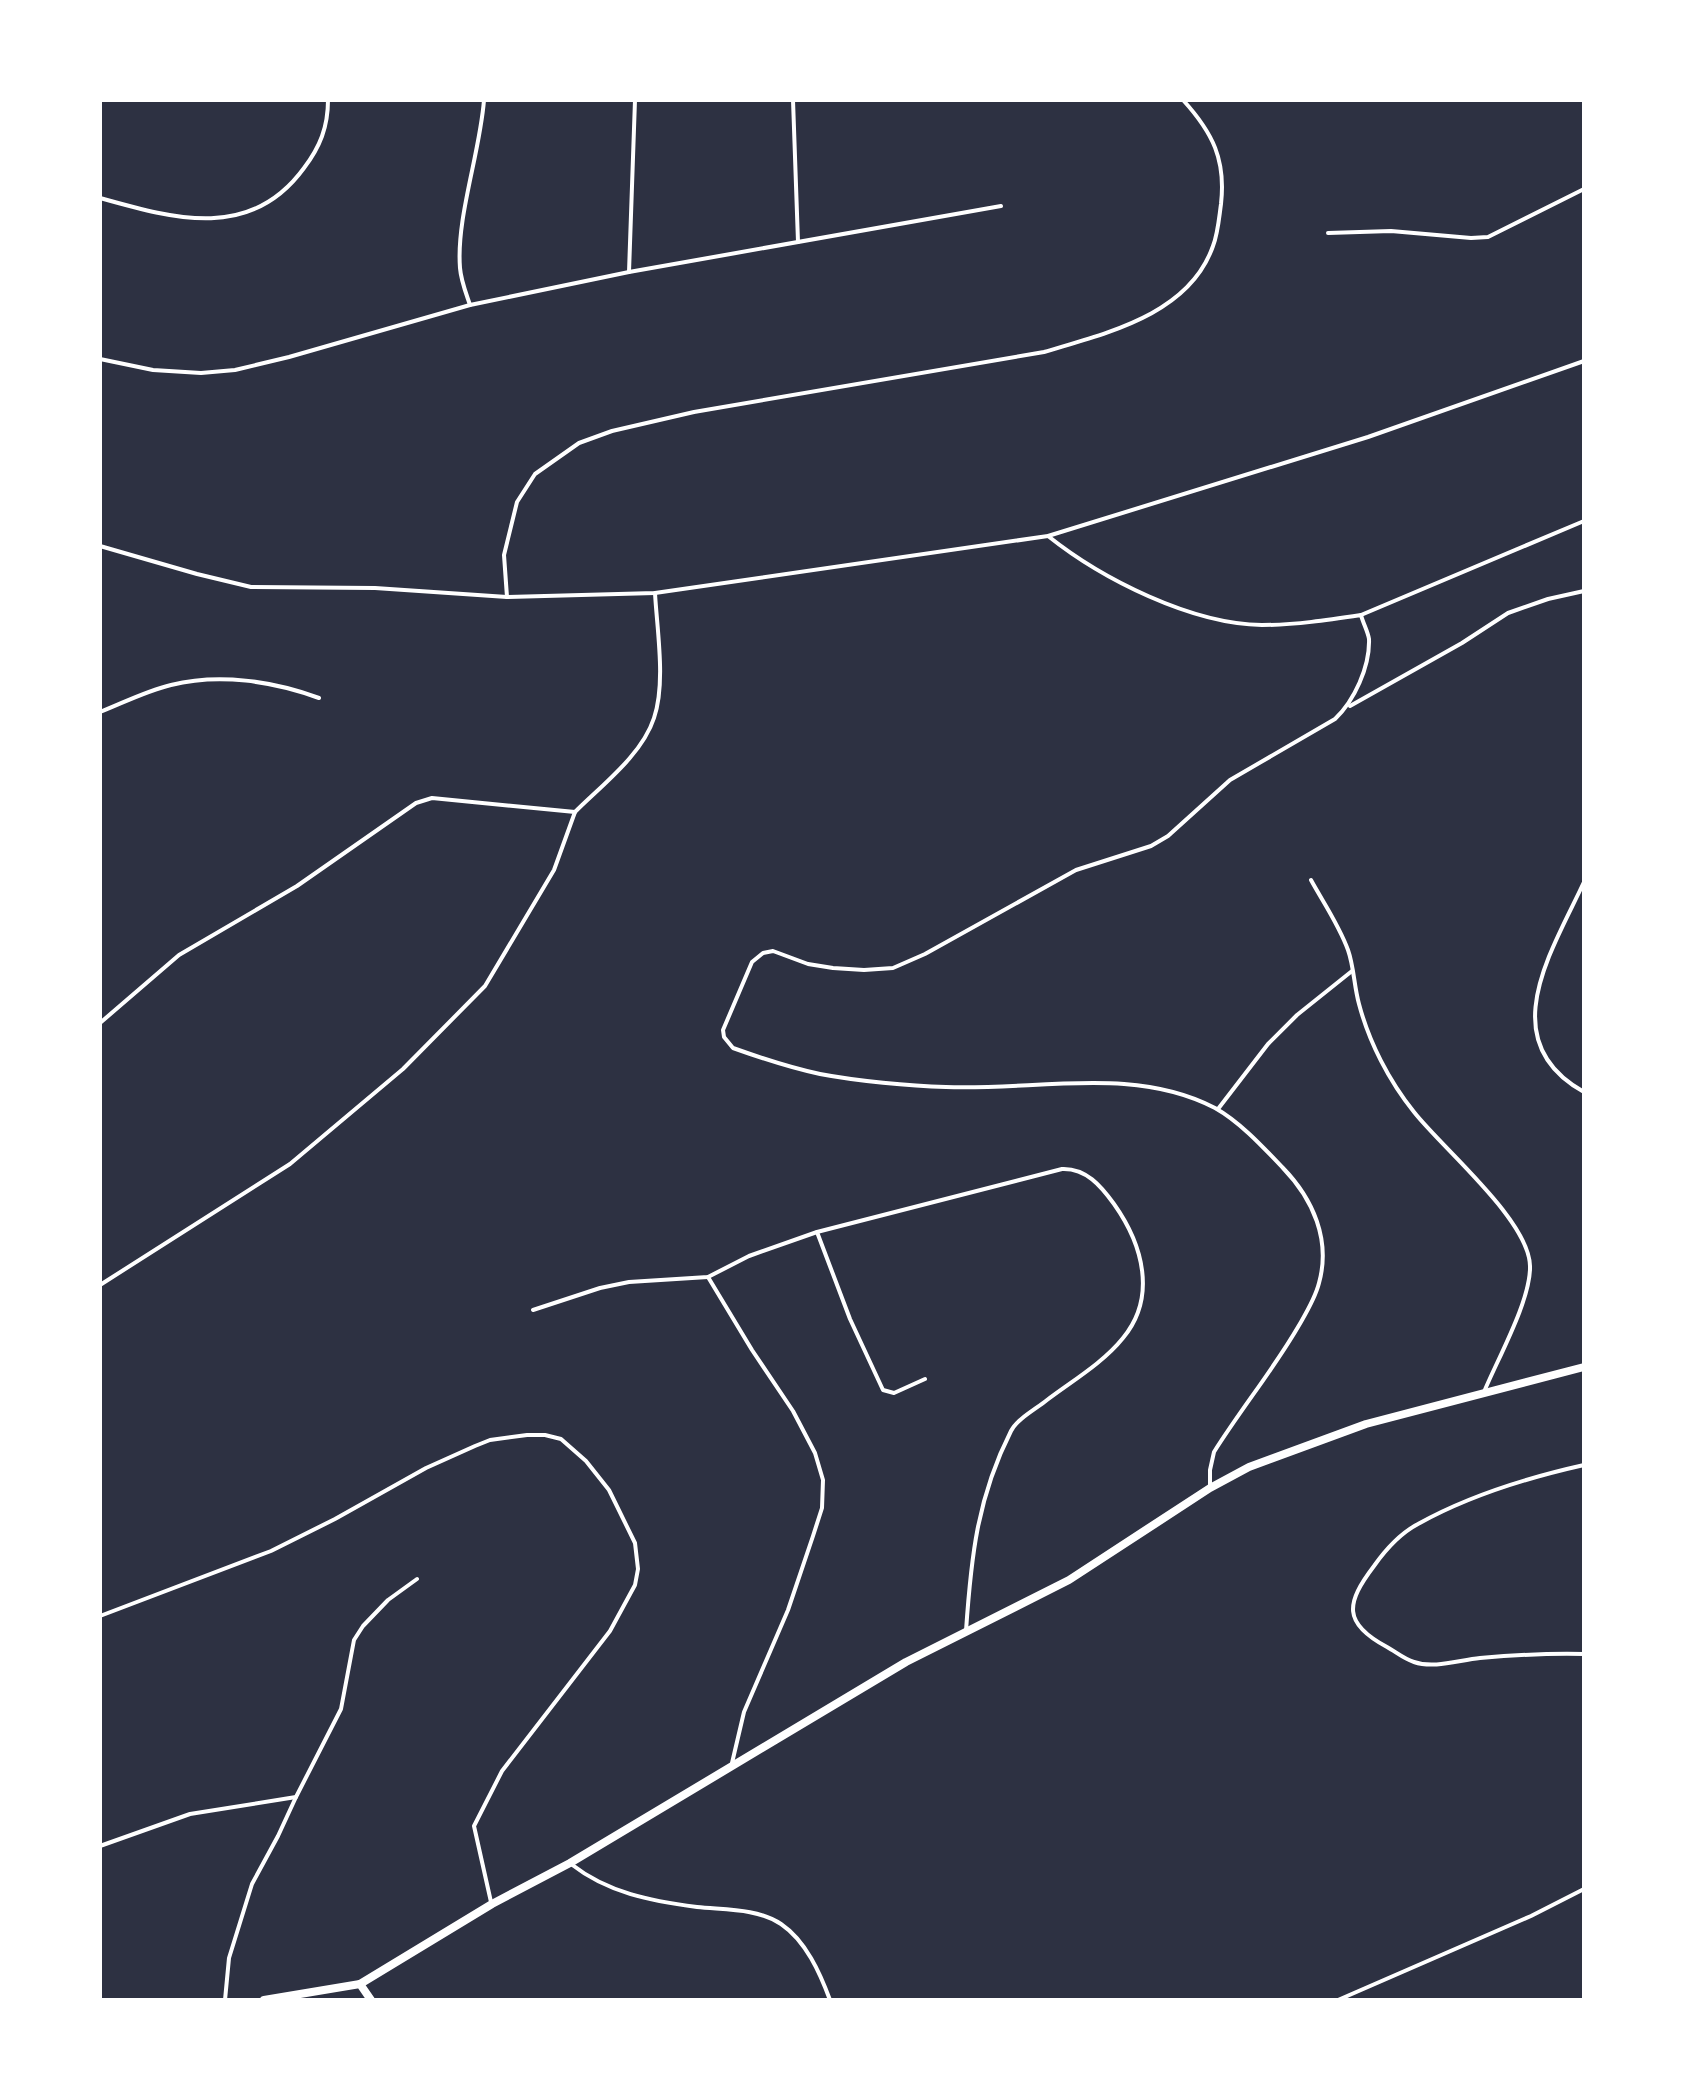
<svg xmlns="http://www.w3.org/2000/svg" width="1684" height="2100" font-family="'IBM Plex Serif',serif">
<style>
.lines{fill:none;stroke-linecap:round;stroke-linejoin:round}
.service{stroke:#fff;stroke-width:4}
.minor{stroke:#fff;stroke-width:8}
</style>
<rect width="100%" height="100%" fill="#2d3142"/>
<g class="lines">
<g class="service">
<polyline points="793,100 798,242"/>
<path d="M100 198C175 219 251 241 304 168 320 147 328 127 328 100"/>
<polyline points="1328,233 1391,231 1471,238 1488,237 1584,189"/>
<polyline points="629,272 635,100"/>
<path d="M470 305C466 293 461 281 460 268 456 218 480 153 484 100"/>
<polyline points="100,359 153,370 201,373 235,370 289,357 470,305 629,272 1001,206"/>
<path d="M1048 536C1102 579 1191 624 1262 625 1295 625 1328 620 1361 615 1363 623 1368 632 1369 639 1370 667 1354 701 1335 719L1230 780 1168 836 1151 846 1076 870 925 954 893 968 864 970 833 968 808 964 773 951 763 953 752 962 723 1030 724 1037 733 1048C761 1058 791 1068 820 1074 857 1081 909 1086 946 1087 1034 1091 1133 1065 1215 1108 1240 1122 1263 1147 1283 1168 1313 1199 1331 1240 1319 1283 1315 1299 1306 1313 1298 1327 1273 1370 1241 1409 1214 1452L1210 1470V1486"/>
<polyline points="100,546 197,574 251,587 375,588 507,597 655,593 1048,536 1368,437 1584,361"/>
<path d="M507 597 504 555 517 502 535 474 579 443 612 431 694 412 1044 352C1106 333 1189 315 1213 246 1218 233 1219 218 1221 204 1226 160 1213 133 1183 100"/>
<polyline points="1361,615 1584,521"/>
<polyline points="1350,706 1462,643 1508,613 1548,599 1584,591"/>
<path d="M100 712C123 703 146 691 171 685 219 673 273 681 319 698"/>
<path d="M1311 880C1323 902 1339 925 1348 950 1354 967 1354 986 1359 1004 1369 1042 1389 1081 1414 1112 1443 1149 1529 1220 1530 1266 1531 1300 1497 1360 1484 1392"/>
<path d="M1584 882C1552 951 1492 1041 1584 1092"/>
<path d="M100 1023 179 955 297 886 416 803 432 798 575 812C602 785 642 755 654 718 666 683 657 630 655 593"/>
<polyline points="1218,1109 1268,1044 1297,1015 1352,971"/>
<polyline points="817,1232 850,1319 883,1390 894,1393 925,1379"/>
<polyline points="708,1277 752,1350 793,1411 815,1453 823,1480 822,1508 813,1536 788,1610 744,1712 732,1763"/>
<polyline points="100,1285 290,1164 403,1069 485,986 554,870 575,812"/>
<path d="M533 1310 600 1288 629 1282 708 1277 749 1256 817 1232 1062 1169C1086 1168 1101 1186 1114 1204 1143 1245 1157 1297 1123 1338 1103 1363 1072 1381 1047 1400 1036 1409 1017 1419 1011 1431 977 1498 971 1558 966 1631"/>
<path d="M1584 1465C1526 1478 1470 1495 1418 1524 1399 1534 1386 1549 1374 1566 1346 1603 1342 1623 1387 1647 1396 1652 1404 1659 1414 1662 1434 1669 1459 1660 1480 1658 1515 1655 1549 1653 1584 1654"/>
<polyline points="100,1616 271,1551 335,1519 426,1468 475,1446 490,1440 527,1435 545,1435 561,1439 586,1461 609,1490 635,1543 638,1569 635,1585 610,1631 502,1771 474,1826 491,1902"/>
<polyline points="100,1846 190,1814 296,1797 341,1709 354,1640 363,1626 388,1600 417,1579"/>
<path d="M571 1864C608 1893 651 1901 697 1907 724 1910 757 1908 781 1924 806 1941 820 1973 830 2000"/>
<polyline points="225,2000 229,1958 252,1884 278,1836 296,1797"/>
<polyline points="1338,2000 1531,1916 1584,1889"/>
</g>
<g class="minor">
<polyline points="360,1984 492,1904 570,1863 906,1662 1069,1580 1210,1488 1249,1467 1366,1424 1584,1367"/>
<polyline points="264,2000 360,1984 371,2000"/>
</g>
</g>
<rect width="1684" height="2100" fill="none" stroke="#ffffff" stroke-width="204"/>
</svg>
